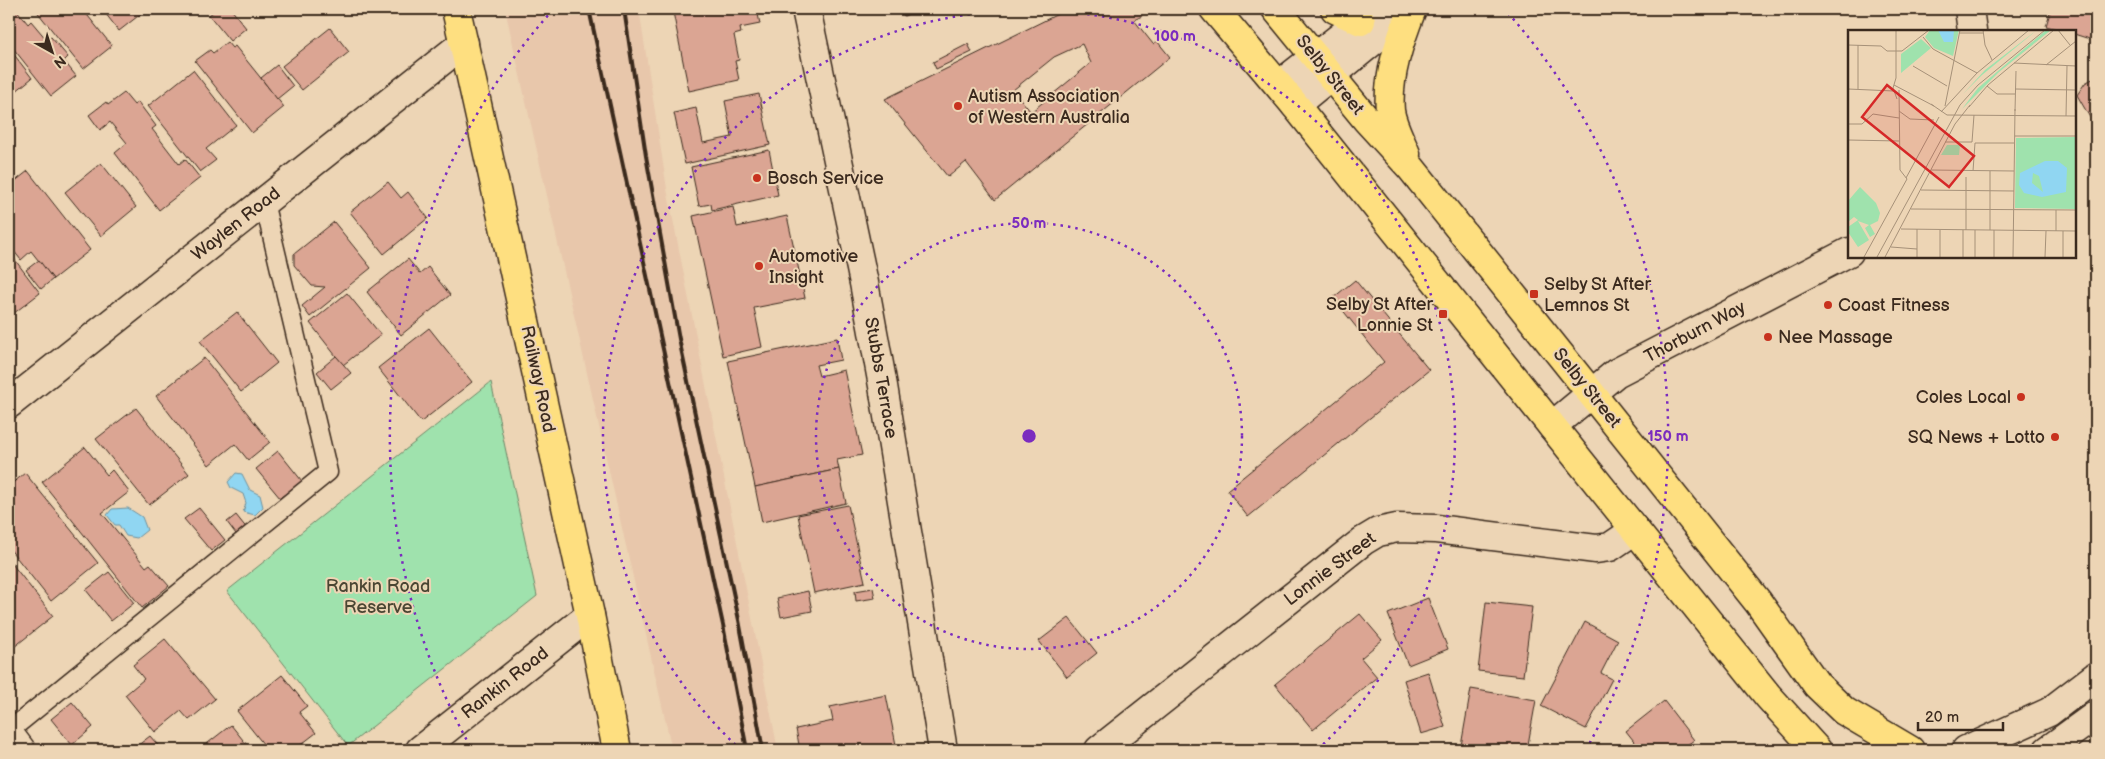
<svg xmlns="http://www.w3.org/2000/svg" width="2105" height="759" font-family="'Balsamiq Sans',sans-serif">
<style>
.built{fill:#e8c7ab}
.green{fill:#9fe2ad;stroke:#6d8666}
.water{fill:#90d6f2;stroke:#6e919d}
.building{fill:#dba593;stroke:#3b2a1e;fill-rule:evenodd}
.lines{fill:none;stroke-linecap:round;stroke-linejoin:round}
.service-casing{stroke:#3b2a1e;stroke-width:21}
.minor-casing{stroke:#3b2a1e;stroke-width:31}
.tertiary-casing{stroke:#3b2a1e;stroke-width:31}
.primary-casing{stroke:#3b2a1e;stroke-width:31}
.service{stroke:#edd5b5;stroke-width:18}
.minor{stroke:#edd5b5;stroke-width:28}
.tertiary{stroke:#edd5b5;stroke-width:28}
.primary{stroke:#fedf80;stroke-width:28}
.rail{stroke:#3b2a1e;stroke-width:4}
.ring{fill:none;stroke:#7b2cbf;stroke-width:2.5;stroke-dasharray:2.5 5}
.poi-dot{fill:#c8321e;stroke:#edd5b5;stroke-width:2}
.labels{text-anchor:middle;dominant-baseline:central;stroke-width:4;stroke-linejoin:round;paint-order:stroke}
.street-label{font-size:18px;fill:#3b2a1e;stroke:#edd5b5}
.poi-label{font-size:18px;fill:#3b2a1e;stroke:#edd5b5;text-anchor:start}
.park-label{font-size:18px;fill:#4a4633;stroke:#edd5b5}
.inset-road{fill:none;stroke:#a69179;stroke-width:1}
.view{fill:#d62828;fill-opacity:0.15;stroke:#d62828;stroke-width:2.5}
.inset-edge{fill:none;stroke:#3b2a1e;stroke-width:2.5}
.centre{fill:#7b2cbf;stroke:#edd5b5;stroke-width:2.5}
.ring-label{font-size:15px;text-anchor:middle;font-weight:bold;fill:#7b2cbf;stroke:#edd5b5;stroke-width:4;stroke-linejoin:round;paint-order:stroke}
</style>
<rect width="100%" height="100%" fill="#edd5b5"/>
<filter id="ink" filterUnits="userSpaceOnUse"><feTurbulence type="fractalNoise" baseFrequency=".02" numOctaves="2"/><feDisplacementMap in="SourceGraphic" scale="10" xChannelSelector="R" yChannelSelector="G"/><feConvolveMatrix kernelMatrix="1 2 1 2 8 2 1 2 1" color-interpolation-filters="sRGB"/></filter>
<g filter="url(#ink)">
<polygon class="built" points="505,9 639,9 667,189 778,750 672,750"/>
<polygon class="green" points="491,382 537,596 348,746 227,591"/>
<g class="water">
<polygon points="236,473 242,474 250,490 260,495 263,507 255,515 243,512 246,503 243,494 231,488 228,482"/>
<polygon points="128,508 142,517 147,530 137,538 126,536 119,525 115,525 107,515 112,509"/>
</g>
<g class="building">
<polygon points="9,9 16,9 28,24 31,21 47,40 51,37 68,57 64,61 76,76 51,96 9,43"/>
<polygon points="35,9 75,9 80,14 84,11 112,46 83,69"/>
<polygon points="102,9 147,9 119,31"/>
<polygon points="217,9 231,9 246,28 230,41 209,15"/>
<polygon points="684,9 757,9 760,24 740,28 741,33 734,35 739,60 735,61 739,80 689,91 673,12"/>
<polygon points="901,9 920,9 904,16"/>
<path d="M1068 9H1139L1142 16 1134 20 1153 44 1157 41 1170 57 995 200 966 162 948 177 885 99ZM1082 44 1091 63 1031 112 1013 90 1054 57Z"/>
<polygon points="2051,9 2096,9 2096,41 2074,34 2074,31 2064,31 2046,26"/>
<polygon points="330,28 349,52 302,90 282,66"/>
<polygon points="227,42 232,48 235,46 284,107 252,133 195,61 210,50 213,53"/>
<polygon points="968,44 972,52 936,69 933,62"/>
<polygon points="9,48 32,78 9,97"/>
<polygon points="277,65 293,86 277,99 261,78"/>
<polygon points="193,70 236,125 206,149 216,160 200,172 148,106"/>
<polygon points="2096,77 2096,128 2077,95 2085,83"/>
<polygon points="124,93 134,105 138,102 156,126 152,129 179,164 185,159 200,178 159,210 115,153 127,143 110,122 100,130 89,115 106,102 108,105"/>
<polygon points="759,94 770,145 685,164 674,113 696,108 703,143 732,137 725,101"/>
<polygon points="769,150 778,195 712,210 711,204 699,206 691,167"/>
<polygon points="101,163 136,207 101,236 65,192"/>
<polygon points="28,171 90,250 53,279 31,251 21,260 9,245 9,229 11,227 9,225 9,208 14,204 9,197 9,186"/>
<polygon points="388,182 401,198 408,192 428,218 384,254 350,212"/>
<polygon points="733,207 737,227 787,216 805,298 754,308 762,347 723,356 693,216"/>
<polygon points="334,222 371,268 310,317 302,306 325,287 312,286 294,265 294,254"/>
<polygon points="9,252 40,293 9,317"/>
<polygon points="408,259 420,274 428,267 450,295 401,335 367,292"/>
<polygon points="39,260 53,279 41,289 26,270"/>
<polygon points="1355,280 1429,370 1248,517 1227,490 1384,362 1333,298"/>
<polygon points="347,293 381,335 343,365 310,323"/>
<polygon points="237,312 277,363 241,392 200,341"/>
<polygon points="429,328 472,382 421,422 378,368"/>
<polygon points="837,338 841,360 816,365 819,376 844,370 862,455 837,460 839,469 755,487 728,361"/>
<polygon points="336,356 351,373 331,389 317,372"/>
<polygon points="204,358 270,442 248,460 235,444 209,465 156,396"/>
<polygon points="136,408 189,474 149,505 96,439"/>
<polygon points="85,447 107,475 112,470 129,492 102,513 146,567 150,564 169,586 142,608 42,482"/>
<polygon points="278,451 302,481 280,498 256,469"/>
<polygon points="839,469 846,503 762,522 755,487"/>
<polygon points="25,473 98,563 51,601 9,548 9,486"/>
<polygon points="848,505 865,582 814,593 798,515"/>
<polygon points="199,508 225,540 211,551 184,519"/>
<polygon points="236,515 248,530 239,538 227,522"/>
<polygon points="9,560 53,616 9,651"/>
<polygon points="109,572 134,603 111,621 86,590"/>
<polygon points="873,588 875,598 856,601 855,591"/>
<polygon points="808,591 812,611 781,617 777,598"/>
<polygon points="1428,598 1448,649 1408,665 1388,614"/>
<polygon points="1486,602 1532,607 1523,676 1478,671"/>
<polygon points="1360,614 1382,640 1361,658 1377,677 1313,730 1275,684"/>
<polygon points="1069,618 1097,653 1067,677 1039,641"/>
<polygon points="1585,622 1618,640 1601,673 1612,679 1586,729 1541,706"/>
<polygon points="165,639 215,699 189,720 181,711 155,732 125,695 144,679 133,665"/>
<polygon points="1428,672 1445,727 1421,734 1404,680"/>
<polygon points="282,675 307,706 299,712 316,733 294,750 268,750 237,711"/>
<polygon points="1471,689 1536,700 1527,750 1486,750 1461,746"/>
<polygon points="886,695 897,750 800,750 796,729 833,721 830,707"/>
<polygon points="1664,701 1694,740 1680,750 1641,750 1626,731"/>
<polygon points="72,702 93,727 72,745 51,719"/>
<polygon points="231,725 251,750 199,750"/>
<polygon points="150,736 162,750 132,750"/>
</g>
<g class="lines">
<defs>
<polyline id="service" points="9,731 328,472 264,202"/>
<g id="minor">
<polyline points="806,9 864,283 883,386 943,750"/>
<polyline points="1969,9 1972,31"/>
<polyline points="9,404 464,43"/>
<polyline points="1552,426 1616,373 1849,252"/>
<polyline points="9,734 21,750"/>
<polyline points="420,750 590,615"/>
<polyline points="1099,750 1363,541 1378,532 1397,528 1436,529 1596,549 1610,547 1635,530"/>
<polyline points="1966,750 2049,712 2096,676"/>
<polyline points="2048,750 2096,715"/>
</g>
<g id="tertiary">
<polyline points="1279,85 1376,9"/>
<polyline points="1295,105 1412,9"/>
</g>
<g id="primary">
<polyline points="456,9 590,615 617,750"/>
<polyline points="1214,9 1295,105 1768,696 1817,750"/>
<polyline points="1276,9 1366,119 1411,168 1758,602 1817,685 1844,711 1910,750"/>
<polyline points="1335,9 1361,21"/>
<path d="M1406 154C1401 141 1392 125 1390 111 1387 76 1400 40 1412 9"/>
</g>
</defs>
<use href="#service" class="service-casing"/>
<use href="#minor" class="minor-casing"/>
<use href="#tertiary" class="tertiary-casing"/>
<use href="#primary" class="primary-casing"/>
<use href="#service" class="service"/>
<use href="#minor" class="minor"/>
<use href="#tertiary" class="tertiary"/>
<use href="#primary" class="primary"/>
<g class="rail">
<polyline points="589,9 723,625 747,750"/>
<polyline points="624,9 646,156 679,339 739,620 763,750"/>
</g>
</g>
</g>
<g class="ring">
<circle cx="1029" cy="436" r="213"/>
<path d="M741 750A426 426 0 1 1 1317 750"/>
<path d="M470 746A639 639 0 0 1 550 13M1508 13A639 639 0 0 1 1588 746"/>
</g>
<g class="poi-dot">
<circle cx="958" cy="106" r="5"/>
<circle cx="757" cy="178" r="5"/>
<circle cx="759" cy="266" r="5"/>
<rect x="1529" y="289" width="10" height="10" rx="2.5"/>
<circle cx="1828" cy="305" r="5"/>
<rect x="1438" y="309" width="10" height="10" rx="2.5"/>
<circle cx="1768" cy="337" r="5"/>
<circle cx="2021" cy="397" r="5"/>
<circle cx="2055" cy="437" r="5"/>
</g>
<g class="labels">
<g class="street-label">
<text transform="translate(1330 75) rotate(51)">Selby Street</text>
<text transform="translate(236 224) rotate(-38)">Waylen Road</text>
<text transform="translate(1695 332) rotate(-28)">Thorburn Way</text>
<text transform="translate(881 378) rotate(80)">Stubbs Terrace</text>
<text transform="translate(538 379) rotate(78)">Railway Road</text>
<text transform="translate(1587 388) rotate(51)">Selby Street</text>
<text transform="translate(1330 569) rotate(-37)">Lonnie Street</text>
<text transform="translate(505 683) rotate(-38)">Rankin Road</text>
</g>
<g class="poi-label">
<text x="968" y="96">Autism Association<tspan x="968" dy="21">of Western Australia</tspan></text>
<text x="767" y="178">Bosch Service</text>
<text x="769" y="256">Automotive<tspan x="769" dy="21">Insight</tspan></text>
<text x="1544" y="284">Selby St After<tspan x="1544" dy="21">Lemnos St</tspan></text>
<text x="1433" y="304" text-anchor="end">Selby St After<tspan x="1433" dy="21">Lonnie St</tspan></text>
<text x="1838" y="305">Coast Fitness</text>
<text x="1778" y="337">Nee Massage</text>
<text x="2011" y="397" text-anchor="end">Coles Local</text>
<text x="2045" y="437" text-anchor="end">SQ News + Lotto</text>
</g>
<g class="park-label">
<text x="378" y="586">Rankin Road<tspan x="378" dy="21">Reserve</tspan></text>
</g>
</g>
<g transform="translate(1848 30)">
<rect width="228" height="228" fill="#edd5b5"/>
<path d="M82 0H111L105 26 86 18 77 7ZM189 0 134 45 115 64 137 40ZM198 0H203L151 42 114 79 130 58ZM73 9 83 18 53 43V24ZM227 107V179L167 178 168 108ZM99 115H112L111 125H93ZM12 157 28 173 32 183 30 191 22 195 27 204 22 207 17 198 21 195 10 191 21 210 10 217 0 202V197L10 190 6 187 0 192V171Z" fill="#9fe2ad"/>
<path d="M90 0H106L105 12H96ZM197 131H210L219 138 218 162 194 167 176 163 171 155 172 143ZM185 143 191 146 195 162 184 153Z" fill="#90d6f2" fill-rule="evenodd"/>
<path class="inset-road" d="M48 0V48L45 58 49 69M135 0 137 15 144 30M210 0 222 15M111 3H135M75 7 85 19 129 43M0 15 33 16 39 21H54L81 0M166 33 228 36M198 35 228 11M65 36 99 56M46 55 86 76M139 56 149 64H167M0 59 46 61M10 59V15M167 59 228 60M83 74 99 85 228 86M97 76 112 0M121 77 140 55 206 0M51 81 62 89 86 90M167 81 168 41M93 82 129 43 181 0M218 86 219 36M0 94H14L25 84 51 88M167 106H228M0 110 51 111M97 112H124L126 85M83 140 166 141M125 141 127 113H166M58 148 91 87M73 160 166 161M63 179 228 180M53 199 228 201M118 200V147M142 200V141M208 201V180M43 217 69 219M16 227 59 149 52 140 51 60M29 227 112 75 130 55 197 0M37 227 107 94 122 75M69 227V199M92 227V200M115 227V200M127 227V200M146 227V200M165 227 167 79M197 227 198 201M215 227V201"/>
<path class="view" d="M39 55 126 126 101 157 14 87Z"/>
<rect width="228" height="228" class="inset-edge"/>
</g>
<circle cx="1029" cy="436" r="8" class="centre"/>
<g class="ring-label">
<text x="1175" y="41">100 m</text>
<text x="1029" y="228">50 m</text>
<text x="1668" y="441">150 m</text>
</g>
<rect width="2105" height="759" fill="none" stroke="#edd5b5" stroke-width="30"/>
<rect x="15" y="15" width="2075" height="729" fill="none" stroke="#3b2a1e" stroke-width="2" filter="url(#ink)"/>
<g transform="translate(52 52) rotate(141)" stroke="#edd5b5" stroke-width="4" paint-order="stroke">
<path d="M0-4L9 19L0 12L-9 19Z" fill="#3b2a1e"/>
<text y="-8" font-size="14" font-weight="bold" text-anchor="middle" fill="#3b2a1e">N</text>
</g>
<path d="M1918 722v8h85v-8" fill="none" stroke="#3b2a1e" stroke-width="2.5"/>
<text x="1925" y="722" font-size="15" fill="#3b2a1e" stroke="#edd5b5" stroke-width="4" paint-order="stroke">20 m</text>
</svg>
